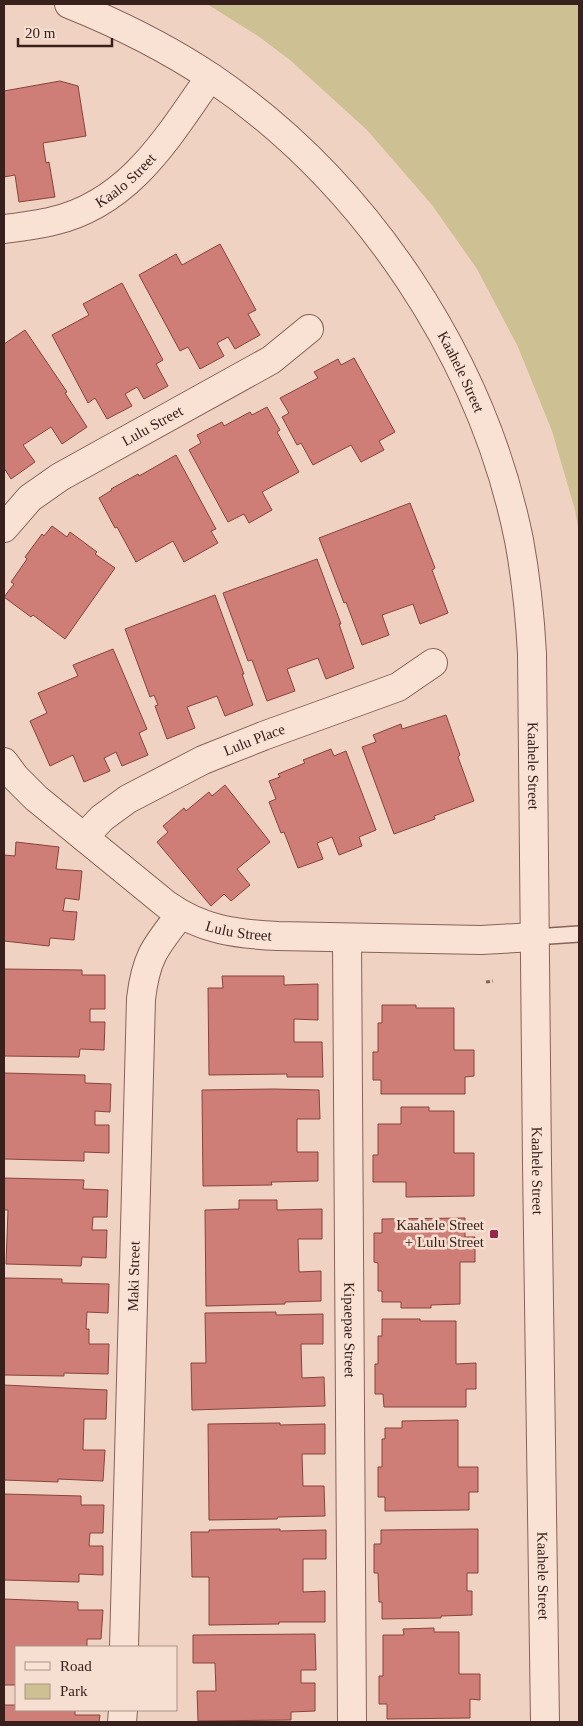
<svg xmlns="http://www.w3.org/2000/svg" width="583" height="1726" font-family="'Times New Roman',serif">
<style>
.green{fill:#cdc194}
.building{fill:#ce7e76;stroke:#88433d}
.lines{fill:none;stroke-linecap:round;stroke-linejoin:round}
.service-casing{stroke:#886258;stroke-width:18}
.minor-casing{stroke:#886258;stroke-width:30}
.tertiary-casing{stroke:#886258;stroke-width:30}
.path{stroke:#886258;stroke-width:3;stroke-dasharray:4 2.5;stroke-linecap:butt}
.service{stroke:#f9e2d4;stroke-width:15}
.minor{stroke:#f9e2d4;stroke-width:28}
.tertiary{stroke:#f9e2d4;stroke-width:28}
.poi-dot{fill:#98274c;stroke:#f6dfd0;stroke-width:2}
.labels{text-anchor:middle;dominant-baseline:central;stroke-width:5;stroke-linejoin:round;paint-order:stroke}
.street-label{font-size:15px;fill:#38211d;stroke:#f6dfd0}
.poi-label{font-size:15px;fill:#38211d;stroke:#f6dfd0;text-anchor:end}
</style>
<rect width="100%" height="100%" fill="#efd2c1"/>
<polygon class="green" points="207,4 579,4 579,533 575,510 552,431 518,347 477,269 432,205 367,130 290,60 258,36"/>
<g class="building">
<polygon points="60,81 78,86 86,136 43,143 46,163 49,162 55,197 19,202 15,175 4,177 4,91"/>
<polygon points="220,244 256,310 248,314 260,335 235,349 228,337 217,343 224,356 200,369 188,347 180,351 139,275 176,254 182,265"/>
<polygon points="122,283 163,360 156,364 168,386 144,399 137,387 125,394 132,406 107,419 95,398 88,403 52,335 89,315 83,304"/>
<polygon points="25,330 67,392 65,393 87,427 62,444 51,427 23,445 35,462 11,479 4,468 4,344"/>
<polygon points="354,358 395,432 379,441 384,450 361,462 351,445 313,465 301,443 297,445 282,417 289,413 280,398 318,378 314,372 338,359 341,365"/>
<polygon points="267,407 280,430 277,432 299,472 262,492 272,510 249,523 244,514 228,522 189,450 201,443 197,435 222,422 224,426 250,412 252,415"/>
<polygon points="176,455 216,529 211,531 218,543 184,562 173,541 136,562 117,527 115,528 99,498 112,490 111,489 138,474 139,476"/>
<polygon points="410,503 435,568 432,570 448,613 420,624 413,604 382,615 389,635 362,645 346,602 344,603 319,538"/>
<polygon points="52,526 67,537 70,532 97,552 95,554 115,568 65,639 33,615 31,617 4,597 14,584 11,582 27,559 25,557 42,534 44,536"/>
<polygon points="317,559 341,624 339,624 354,668 326,679 318,658 287,669 295,691 267,701 252,660 248,661 223,593"/>
<polygon points="215,595 244,674 242,674 253,705 225,716 217,696 187,707 195,728 167,739 155,706 158,705 154,695 150,697 125,629"/>
<polygon points="113,649 147,729 139,733 148,755 122,766 116,752 104,758 110,771 84,782 73,755 50,766 30,721 47,713 38,693 78,676 73,665"/>
<polygon points="446,715 460,755 458,757 474,801 434,816 435,819 394,834 362,747 376,742 373,735 401,724 402,729"/>
<polygon points="331,749 334,756 346,751 376,830 359,837 362,846 339,855 332,837 317,843 323,859 298,868 284,832 281,833 269,802 276,799 269,781 280,777 278,774 305,763 303,760"/>
<polygon points="225,785 270,842 237,869 250,885 231,901 224,894 211,906 157,842 168,832 163,826 184,808 186,811 209,792 212,796"/>
<polygon points="16,842 59,847 56,869 82,871 79,900 65,898 63,911 77,912 74,940 50,938 49,946 4,941 4,855 15,856"/>
<polygon points="4,969 82,970 82,975 105,975 105,1009 90,1009 90,1022 105,1022 104,1050 80,1049 79,1057 4,1056"/>
<polygon points="222,976 284,976 284,985 318,984 318,1020 294,1019 294,1042 322,1042 323,1077 287,1077 287,1074 209,1075 208,988 223,988"/>
<polygon points="382,1005 416,1005 416,1008 454,1008 454,1050 474,1050 474,1076 465,1077 465,1094 381,1094 381,1080 373,1080 373,1052 378,1052 378,1023 382,1023"/>
<polygon points="4,1073 85,1075 85,1083 111,1084 110,1112 95,1111 95,1125 109,1125 109,1153 84,1152 84,1161 4,1159"/>
<polygon points="274,1089 319,1090 320,1119 297,1119 297,1152 318,1152 318,1181 271,1182 272,1185 203,1186 202,1090"/>
<polygon points="401,1107 429,1107 429,1111 454,1111 454,1153 474,1153 474,1196 406,1197 406,1182 373,1182 373,1155 378,1155 378,1124 401,1124"/>
<polygon points="4,1178 84,1180 83,1189 108,1190 107,1217 93,1217 92,1230 107,1230 106,1258 82,1257 81,1266 6,1264 8,1210 4,1210"/>
<polygon points="239,1200 277,1200 277,1210 322,1209 322,1239 298,1239 299,1272 321,1271 321,1301 285,1302 285,1304 206,1306 205,1210 239,1209"/>
<polygon points="465,1218 465,1237 475,1237 475,1262 460,1262 460,1304 431,1305 431,1308 401,1308 401,1302 382,1302 382,1291 378,1291 378,1263 374,1262 374,1233 382,1233 382,1219"/>
<polygon points="4,1278 62,1279 62,1283 109,1284 108,1313 87,1312 86,1329 89,1329 89,1344 109,1344 108,1374 64,1373 64,1376 4,1375"/>
<polygon points="276,1312 276,1315 323,1314 323,1344 301,1344 302,1378 324,1377 325,1406 192,1410 191,1363 206,1363 205,1313"/>
<polygon points="382,1319 420,1319 420,1321 456,1321 456,1364 476,1363 476,1389 466,1389 466,1407 384,1407 383,1394 375,1394 375,1364 378,1364 378,1336 382,1336"/>
<polygon points="4,1385 107,1390 106,1419 84,1419 83,1450 105,1450 103,1481 58,1479 58,1482 4,1480"/>
<polygon points="458,1420 458,1467 478,1467 478,1492 469,1492 469,1510 385,1511 385,1497 378,1497 378,1467 382,1467 382,1439 385,1439 385,1428 402,1428 402,1421"/>
<polygon points="280,1423 280,1425 325,1424 325,1454 302,1454 303,1486 324,1486 325,1516 278,1517 277,1519 209,1520 208,1424"/>
<polygon points="4,1494 81,1496 81,1505 104,1505 103,1533 90,1533 89,1546 103,1546 103,1575 79,1574 79,1582 4,1580"/>
<polygon points="280,1529 280,1531 326,1530 326,1559 303,1559 303,1592 325,1591 325,1622 279,1622 279,1624 209,1625 209,1577 192,1577 191,1532 209,1532 209,1530"/>
<polygon points="478,1529 478,1573 467,1573 467,1591 472,1591 472,1615 441,1616 441,1618 382,1619 382,1602 379,1602 378,1573 374,1573 374,1544 381,1544 381,1530"/>
<polygon points="4,1599 78,1602 78,1610 103,1610 101,1639 87,1639 87,1647 16,1647 16,1685 4,1685 4,1686"/>
<polygon points="434,1628 434,1632 459,1632 459,1674 480,1674 480,1700 470,1699 470,1718 387,1719 387,1704 379,1704 379,1676 383,1676 383,1635 404,1635 403,1629"/>
<polygon points="315,1634 316,1670 301,1670 301,1683 315,1683 315,1711 291,1712 291,1720 198,1721 197,1691 216,1691 215,1663 193,1663 193,1635"/>
<polygon points="4,1705 16,1705 16,1710 75,1710 75,1715 100,1715 99,1722 4,1722"/>
</g>
<g class="lines">
<defs>
<polyline id="service" points="534,937 579,934"/>
<g id="minor">
<path id="s1" d="M4 229C20 227 37 225 53 221 130 203 168 137 210 77"/>
<path id="s2" d="M4 528 30 498 60 477 271 360 309 329"/>
<path id="s3" d="M4 762 15 777 36 798 167 905C202 930 236 934 278 936L481 940 534 937"/>
<path id="s4" d="M84 837 102 818 128 799 203 760 263 736 398 687 433 663"/>
<path id="s5" d="M347 938 352 1722"/>
<path id="s6" d="M124 1647 141 999C146 957 155 947 180 915"/>
<polyline points="122,1722 123,1710"/>
</g>
<g id="tertiary">
<path id="s7" d="M69 4C119 24 167 48 212 78 366 183 482 357 519 540 526 578 530 616 532 654L537 1163 545 1722"/>
</g>
</defs>
<use href="#service" class="service-casing"/>
<use href="#minor" class="minor-casing"/>
<use href="#tertiary" class="tertiary-casing"/>
<polyline class="path" points="486,982 493,981"/>
<use href="#service" class="service"/>
<use href="#minor" class="minor"/>
<use href="#tertiary" class="tertiary"/>
</g>
<rect class="poi-dot" x="489" y="1229" width="10" height="10" rx="2.5"/>
<g class="labels">
<g class="street-label">
<text stroke="none"><textPath href="#s1" startOffset="134">Kaalo Street</textPath></text>
<text stroke="none"><textPath href="#s7" startOffset="551">Kaahele Street</textPath></text>
<text stroke="none"><textPath href="#s2" startOffset="182">Lulu Street</textPath></text>
<text stroke="none"><textPath href="#s4" startOffset="198">Lulu Place</textPath></text>
<text stroke="none"><textPath href="#s7" startOffset="956">Kaahele Street</textPath></text>
<text stroke="none"><textPath href="#s3" startOffset="295">Lulu Street</textPath></text>
<text stroke="none"><textPath href="#s7" startOffset="1361">Kaahele Street</textPath></text>
<text stroke="none"><textPath href="#s6" startOffset="371">Maki Street</textPath></text>
<text stroke="none"><textPath href="#s5" startOffset="392">Kipaepae Street</textPath></text>
<text stroke="none"><textPath href="#s7" startOffset="1766">Kaahele Street</textPath></text>
</g>
<g class="poi-label">
<text x="484" y="1225">Kaahele Street<tspan x="484" dy="17">+ Lulu Street</tspan></text>
</g>
</g>
<rect width="583" height="1726" fill="none" stroke="#38211d" stroke-width="10"/>
<rect x="15" y="1646" width="162" height="65" fill="#f6dfd0" stroke="#aa9388"/>
<rect x="25" y="1662" width="25" height="8" fill="#f9e2d4" stroke="#aa9388"/>
<text x="60" y="1671" font-size="15" fill="#38211d">Road</text>
<rect x="25" y="1684" width="25" height="15" fill="#cdc194" stroke="#aa9388"/>
<text x="60" y="1696" font-size="15" fill="#38211d">Park</text>
<path d="M18 38v8h94v-8" fill="none" stroke="#38211d" stroke-width="2.5"/>
<text x="25" y="38" font-size="15" fill="#38211d" stroke="#f6dfd0" stroke-width="4" paint-order="stroke">20 m</text>
</svg>
